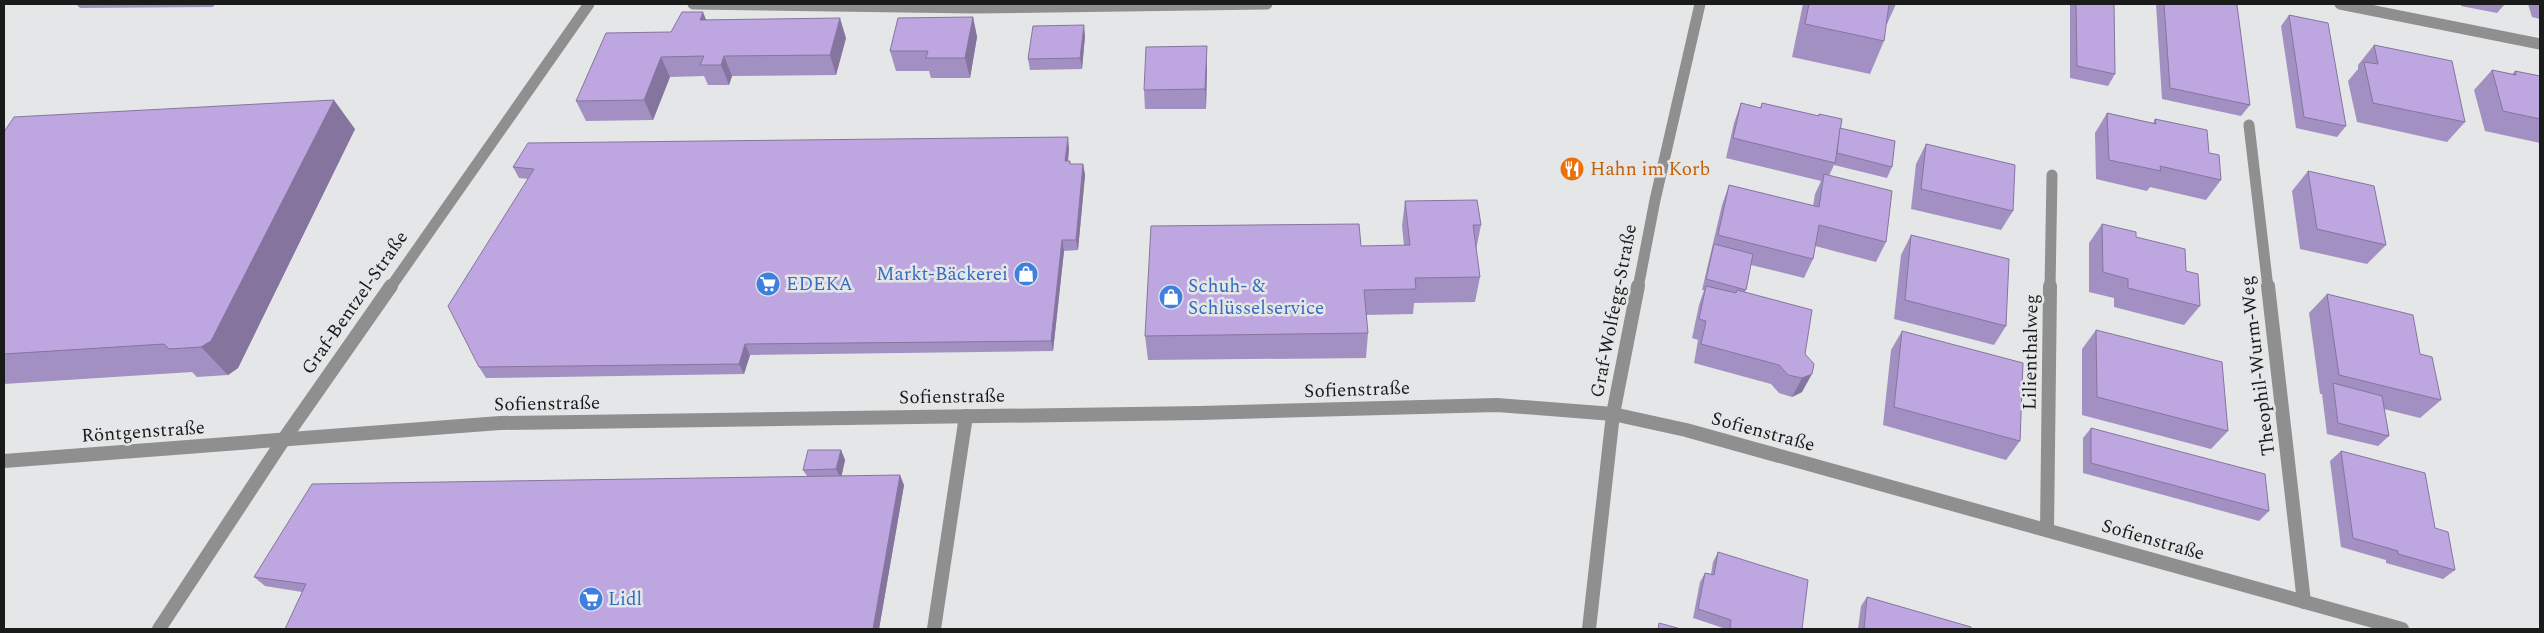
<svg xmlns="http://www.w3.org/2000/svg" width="2544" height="633" font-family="Spectral,serif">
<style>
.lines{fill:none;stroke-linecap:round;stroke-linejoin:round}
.service-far1{stroke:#8f8f8f;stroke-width:11}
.service{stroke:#8f8f8f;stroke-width:14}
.minor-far1{stroke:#8f8f8f;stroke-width:11}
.minor{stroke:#8f8f8f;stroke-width:14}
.wall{fill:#a390c2}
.shaded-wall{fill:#85759e}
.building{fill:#bea7e1;stroke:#85759e}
.labels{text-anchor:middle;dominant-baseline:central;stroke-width:5;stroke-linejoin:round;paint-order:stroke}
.food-label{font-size:19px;fill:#c56008;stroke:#e4e6e7;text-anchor:start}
.shop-label{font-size:19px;fill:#366cbe;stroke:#e4e6e7;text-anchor:start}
.street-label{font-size:19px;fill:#191a1a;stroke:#e4e6e7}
</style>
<rect width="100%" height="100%" fill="#e4e6e7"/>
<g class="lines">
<g class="service-far1">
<polyline points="2249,125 2268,288"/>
<polyline points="2050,288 2052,175"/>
</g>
<g class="service">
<polyline points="2268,286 2304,602"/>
<polyline points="2047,530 2050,286"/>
<polyline points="934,629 966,416"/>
</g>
<g class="minor-far1">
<polyline points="693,4 975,8 1267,4"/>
<polyline points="2340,4 2540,44"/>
<polyline points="390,288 589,4"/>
<polyline points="1638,288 1655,200 1700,4"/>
</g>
<g class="minor">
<polyline points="4,461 500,423 1200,413 1497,405 1613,414 1686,430 2402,629"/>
<polyline points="159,629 284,439 391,286"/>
<polyline points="1589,629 1613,414 1638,286"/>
</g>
</g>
<g class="wall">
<polygon points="76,4 215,4 213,7 80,8"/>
<polygon points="1803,4 1896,4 1887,24 1886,24 1884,41 1870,74 1792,57"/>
<polygon points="2070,4 2114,4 2115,74 2108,86 2070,78"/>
<polygon points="2156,4 2233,4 2250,105 2241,116 2162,99"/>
<polygon points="2461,4 2505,4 2497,13 2461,6"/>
<polygon points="2528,4 2540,4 2540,19 2532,17"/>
<polygon points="2289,15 2346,126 2337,137 2296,128 2281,26"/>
<polygon points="973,17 977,37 970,78 931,78 929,71 896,71 890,51"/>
<polygon points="706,20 846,38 836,75 732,76 729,85 708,85 704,76 670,77 653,120 586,121 576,101 671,32"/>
<polygon points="1085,36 1082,69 1030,70 1028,59"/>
<polygon points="2374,45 2465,122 2447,142 2357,122 2348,81 2358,69 2358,65"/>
<polygon points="1207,66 1206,109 1145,109 1144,90"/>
<polygon points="2492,70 2512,74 2515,71 2540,76 2540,143 2485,131 2474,90"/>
<polygon points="1741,103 1760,108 1762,103 1819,116 1819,114 1840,128 1892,167 1887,178 1834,165 1829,176 1886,242 1876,262 1815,246 1813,259 1804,278 1751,265 1745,292 1805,354 1802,392 1792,397 1779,393 1771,384 1694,363 1698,340 1692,338 1699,305 1704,290 1702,290 1722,205 1729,185 1813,206 1815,194 1821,181 1726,158 1734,123"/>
<polygon points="2107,113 2153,123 2155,119 2209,153 2221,180 2206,200 2150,187 2147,191 2096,179 2095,133"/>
<polygon points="355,129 238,368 228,375 197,377 192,372 4,384 4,132"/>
<polygon points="1926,144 2013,211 2001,230 1911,209 1916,164"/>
<polygon points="1069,148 1068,161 1071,164 1083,164 1085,175 1078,250 1064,251 1053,351 750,355 744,374 486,378 479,367 528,179 519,178 513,167"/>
<polygon points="2308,171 2386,245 2367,264 2300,249 2292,191"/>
<polygon points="1405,201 1481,225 1476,250 1480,277 1475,302 1414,303 1413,314 1366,315 1368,333 1366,358 1148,360 1145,336 1361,246 1404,246 1402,226"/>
<polygon points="2102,224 2136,237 2186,271 2200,306 2184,325 2114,307 2114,298 2089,292 2089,243"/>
<polygon points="1911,235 2006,326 1994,345 1894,319 1901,255"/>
<polygon points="2327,294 2420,354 2441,400 2420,418 2384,409 2389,436 2378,446 2327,434 2322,394 2320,394 2309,313"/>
<polygon points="2096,330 2228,431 2211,449 2082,415 2082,349"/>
<polygon points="1902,331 2020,441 2006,460 1883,425 1891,350"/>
<polygon points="2091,428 2269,511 2259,521 2083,473 2083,438"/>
<polygon points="841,450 845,460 841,476 904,485 879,629 285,629 302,592 265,586 254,577 807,476 803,470"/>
<polygon points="2341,451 2435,528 2455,570 2443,579 2386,563 2386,560 2341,547 2330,461"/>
<polygon points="1718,552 1802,629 1726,629 1693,618 1700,582 1705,573 1711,574 1713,562"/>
<polygon points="1867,597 1971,629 1858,629 1861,606"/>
</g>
<g class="shaded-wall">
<polygon points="703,12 711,32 700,20"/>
<polygon points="973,17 977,37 970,78 965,58"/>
<polygon points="840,18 846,38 836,75 830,55"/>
<polygon points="1084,25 1085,36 1082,69 1080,58"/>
<polygon points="1207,46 1207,66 1206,109 1205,89"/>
<polygon points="724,56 732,76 729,85 721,65"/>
<polygon points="661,57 670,77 653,120 644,100"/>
<polygon points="334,100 355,129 238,368 228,375 201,347"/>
<polygon points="1068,137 1069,148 1067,172 1065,161"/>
<polygon points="1083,164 1085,175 1078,250 1076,240"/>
<polygon points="1062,240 1064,251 1053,351 1051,341"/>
<polygon points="745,344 750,355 744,374 739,364"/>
<polygon points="1812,374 1802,392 1792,397 1802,378"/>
<polygon points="841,450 845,460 841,479 836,469"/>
<polygon points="900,475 904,485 879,629 873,629"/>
</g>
<g class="building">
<polygon points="1809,4 1889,4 1884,41 1805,24"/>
<polygon points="2076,4 2114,4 2115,74 2077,66"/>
<polygon points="2164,4 2233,4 2237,5 2250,105 2170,88"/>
<polygon points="682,12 703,12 700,20 840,18 830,55 724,56 721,65 700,65 704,56 661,57 644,100 576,101 606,33 671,32"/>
<polygon points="2289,15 2328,23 2346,126 2304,117"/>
<polygon points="973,17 965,58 926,58 928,51 890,51 898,18"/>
<polygon points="1084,25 1080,58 1028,59 1033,26"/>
<polygon points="2374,45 2452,61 2465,122 2373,103 2364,62 2378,64"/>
<polygon points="1207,46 1205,89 1144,90 1146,47"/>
<polygon points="2492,70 2516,75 2515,71 2540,76 2540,119 2503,111"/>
<polygon points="334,100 211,341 201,347 169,349 164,344 4,354 4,132 14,117"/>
<polygon points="1741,103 1761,108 1762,103 1819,116 1819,114 1842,119 1835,163 1733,138"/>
<polygon points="2107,113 2156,124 2155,119 2207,130 2209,153 2219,155 2221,180 2160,166 2161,171 2109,160"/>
<polygon points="1840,128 1895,141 1892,167 1837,153"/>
<polygon points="1068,137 1065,161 1070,161 1070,164 1083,164 1076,240 1062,240 1051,341 745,344 739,364 479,367 448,306 534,169 513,167 528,143"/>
<polygon points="1926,144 2015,165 2013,211 1921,189"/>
<polygon points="2308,171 2374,186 2386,245 2317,229"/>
<polygon points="1824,174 1892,191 1886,242 1819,225 1813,259 1718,235 1729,185 1819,207"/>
<polygon points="1477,200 1481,225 1473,225 1480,277 1415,278 1416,289 1364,290 1368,333 1145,336 1151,226 1359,224 1361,246 1410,245 1405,201"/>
<polygon points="2102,224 2136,232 2136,237 2185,249 2186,271 2198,274 2200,306 2128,288 2128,279 2103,272"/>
<polygon points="1911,235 2009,259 2006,326 1905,300"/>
<polygon points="1714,244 1753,254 1746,290 1706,279"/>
<polygon points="1706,286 1736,293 1737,290 1812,310 1805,354 1814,364 1812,374 1802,378 1788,375 1779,365 1701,344 1706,321 1699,319"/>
<polygon points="2327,294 2413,315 2420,354 2432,357 2441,400 2339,375"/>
<polygon points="2096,330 2222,362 2228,431 2097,397"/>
<polygon points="1902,331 2023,363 2020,441 1894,407"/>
<polygon points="2333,383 2382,396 2389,436 2338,423"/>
<polygon points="2091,428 2265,474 2269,511 2091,463"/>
<polygon points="808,450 841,450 836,469 803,470"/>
<polygon points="2341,451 2425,473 2435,528 2448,532 2455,570 2398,554 2398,551 2353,538"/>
<polygon points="900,475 873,629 285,629 306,584 254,577 312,484"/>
<polygon points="1718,552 1808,580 1802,629 1730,629 1731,620 1698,609 1705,573 1714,575"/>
<polygon points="1867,597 1971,627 1971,629 1864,629"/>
<polygon points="1659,623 1681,629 1658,629"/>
</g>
<defs>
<symbol id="restaurant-disc" viewBox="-11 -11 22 22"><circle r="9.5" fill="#e8710a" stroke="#e4e6e7"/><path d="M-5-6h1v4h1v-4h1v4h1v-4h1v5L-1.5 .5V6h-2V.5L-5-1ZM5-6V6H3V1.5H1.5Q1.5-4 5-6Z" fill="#fff"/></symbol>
<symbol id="shop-disc" viewBox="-11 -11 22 22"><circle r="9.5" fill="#3f7fe0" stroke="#e4e6e7"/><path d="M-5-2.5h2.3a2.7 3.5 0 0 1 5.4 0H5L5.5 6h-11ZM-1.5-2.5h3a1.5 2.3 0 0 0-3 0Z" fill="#fff"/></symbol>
<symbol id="supermarket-disc" viewBox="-11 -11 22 22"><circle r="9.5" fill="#3f7fe0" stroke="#e4e6e7"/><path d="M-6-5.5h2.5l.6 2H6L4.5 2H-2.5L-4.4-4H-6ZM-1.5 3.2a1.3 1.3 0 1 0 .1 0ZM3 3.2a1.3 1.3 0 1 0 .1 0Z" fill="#fff"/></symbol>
</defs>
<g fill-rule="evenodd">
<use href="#restaurant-disc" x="1558" y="155" width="28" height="28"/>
<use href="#shop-disc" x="1012" y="260" width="28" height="28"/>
<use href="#supermarket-disc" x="754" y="270" width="28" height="28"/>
<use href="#shop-disc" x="1157" y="283" width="28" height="28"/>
<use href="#supermarket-disc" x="577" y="585" width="28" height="28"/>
</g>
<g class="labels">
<g class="food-label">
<text x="1590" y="169">Hahn im Korb</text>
</g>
<g class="shop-label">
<text x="1008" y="274" text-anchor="end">Markt-Bäckerei</text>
<text x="786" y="284">EDEKA</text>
<text x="1188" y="286">Schuh- &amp;<tspan x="1188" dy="22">Schlüsselservice</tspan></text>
<text x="608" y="599">Lidl</text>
</g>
<g class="street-label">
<text transform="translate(355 303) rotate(-55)">Graf-Bentzel-Straße</text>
<text transform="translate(1614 311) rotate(-79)">Graf-Wolfegg-Straße</text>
<text transform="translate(2031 352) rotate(-89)">Lilienthalweg</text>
<text transform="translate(2258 366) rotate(-97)">Theophil-Wurm-Weg</text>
<text transform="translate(1357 390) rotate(-2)">Sofienstraße</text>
<text transform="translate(952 397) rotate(-1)">Sofienstraße</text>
<text transform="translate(547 404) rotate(-1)">Sofienstraße</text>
<text transform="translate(143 432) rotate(-4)">Röntgenstraße</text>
<text transform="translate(1763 432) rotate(15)">Sofienstraße</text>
<text transform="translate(2153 540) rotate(16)">Sofienstraße</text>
</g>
</g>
<rect width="2544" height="633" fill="none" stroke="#191a1a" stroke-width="10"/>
</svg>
